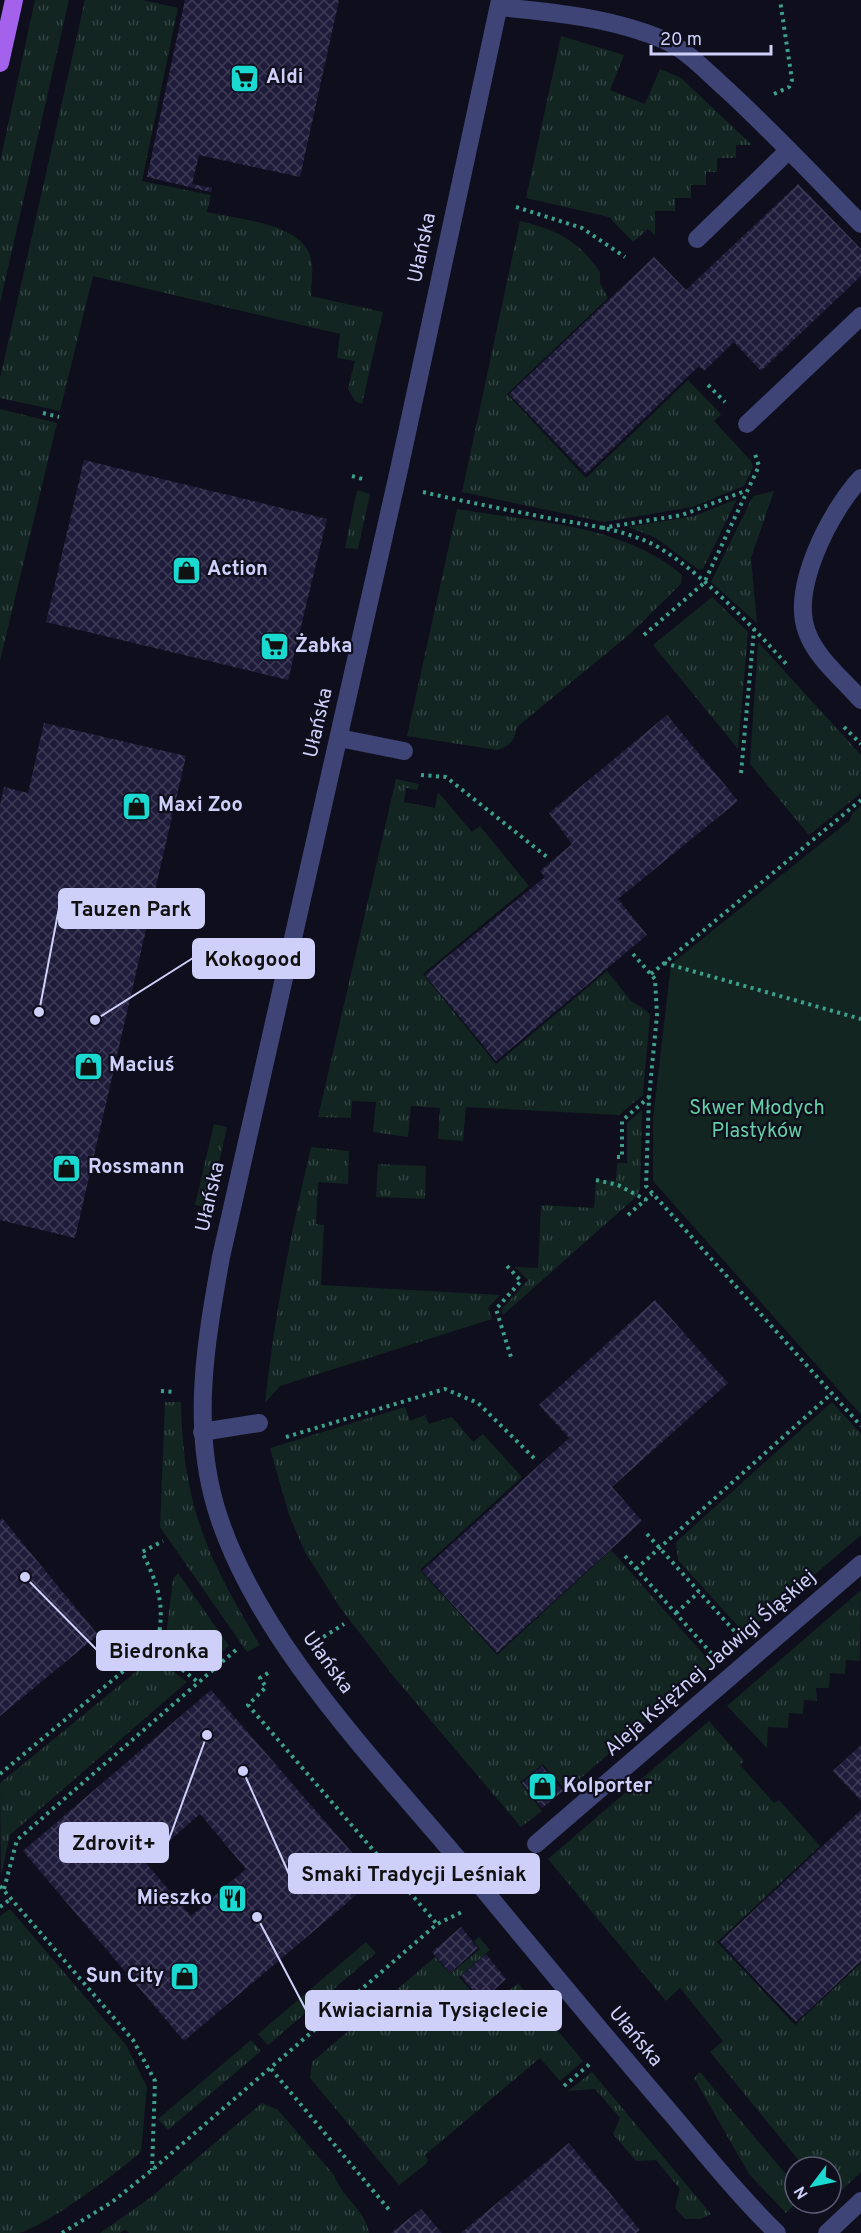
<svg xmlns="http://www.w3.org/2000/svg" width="861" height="2233" font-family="Overpass,sans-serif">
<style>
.grass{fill:url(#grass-tufts)}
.park{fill:#122521}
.building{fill:url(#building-cross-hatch);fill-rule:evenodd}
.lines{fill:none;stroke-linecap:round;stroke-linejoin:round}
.path{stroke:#3ba18b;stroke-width:4;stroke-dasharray:3 4.5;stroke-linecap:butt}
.minor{stroke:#3e4475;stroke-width:18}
.major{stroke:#a462ec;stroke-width:18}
.labels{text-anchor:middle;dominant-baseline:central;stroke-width:4.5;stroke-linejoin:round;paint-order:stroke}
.poi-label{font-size:20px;font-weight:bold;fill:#ced0f9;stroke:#0e0e1c;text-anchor:start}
.street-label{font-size:20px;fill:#ced0f9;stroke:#0e0e1c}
.park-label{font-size:20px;fill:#64cfa5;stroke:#0e0e1c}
.leader{fill:none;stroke:#ced0f9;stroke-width:2}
.callout-dot{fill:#ced0f9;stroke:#0e0e1c;stroke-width:2}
.callout{fill:#ced0f9;stroke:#ced0f9;stroke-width:2}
.callout-label{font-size:21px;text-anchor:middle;font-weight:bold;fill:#111}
</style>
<defs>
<pattern id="grass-tufts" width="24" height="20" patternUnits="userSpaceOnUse" patternTransform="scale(1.5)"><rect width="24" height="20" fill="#122521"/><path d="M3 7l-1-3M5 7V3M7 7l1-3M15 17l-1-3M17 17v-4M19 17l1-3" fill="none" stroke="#334442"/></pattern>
<pattern id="building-cross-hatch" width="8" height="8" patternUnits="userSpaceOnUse" patternTransform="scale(1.5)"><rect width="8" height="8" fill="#1e1c3a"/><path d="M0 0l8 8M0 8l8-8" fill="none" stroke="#3e3c57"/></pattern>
</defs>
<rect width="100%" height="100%" fill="#0e0e1c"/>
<g class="grass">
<polygon points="35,0 69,0 0,303 0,162"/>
<path d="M85 0H143L178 8 142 181 211 195 207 212C236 219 297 223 309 253 315 266 311 282 311 296L383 312 362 404 355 401 348 389 355 361 337 358 340 334 93 276 60 411 0 398V378Z"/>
<polygon points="561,36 624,55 610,90 645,104 660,69 681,78 752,145 736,145 736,158 717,158 717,172 706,172 706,185 691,185 691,198 675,198 675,211 655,211 655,235 648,229 633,242 609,217 526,198"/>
<path d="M520 221C557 230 578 240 600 272V283L608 298 507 394 586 478 688 380 721 414 714 421 751 461 753 467 744 486 692 507 604 522 462 492Z"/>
<polygon points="0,409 57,423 0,661"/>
<polygon points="357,490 370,494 358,549 345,548"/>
<polygon points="774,491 751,558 757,623 711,582 753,496"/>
<polygon points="737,499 703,569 699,570 656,538 628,527 694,516"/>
<path d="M457 509C532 522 623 524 682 575L681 584 630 634 517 727C514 740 511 746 497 750L407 736Z"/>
<polygon points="712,597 748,632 738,749 653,645"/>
<polygon points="758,642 861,755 861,793 809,835 750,764"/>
<polygon points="396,779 419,784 417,790 406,788 404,802 435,808 438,792 472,832 480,826 529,886 423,974 496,1064 607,971 631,1001 647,1011 650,1015 643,1095 619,1115 466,1107 463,1141 438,1139 440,1108 411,1106 408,1137 373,1132 376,1102 352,1101 351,1118 318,1117"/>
<polygon points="642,1110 640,1189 636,1197 503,1315 501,1310 528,1280 515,1267 538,1268 541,1205 594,1208 596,1180 616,1181 617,1163 627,1163 627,1123"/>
<polygon points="214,1124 227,1127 209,1208 195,1205"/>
<path d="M311 1147 349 1151 348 1184 318 1182 316 1224 324 1225 321 1285 500 1295 488 1308 492 1319 280 1386 265 1403C274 1317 291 1232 311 1147Z"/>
<polygon points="378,1164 426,1166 425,1199 376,1197"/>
<path d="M165 1402H181C183 1505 207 1558 260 1645L247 1652 160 1527Z"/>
<polygon points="832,1402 861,1434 861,1535 745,1634 678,1560 676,1542"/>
<polygon points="405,1407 410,1421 425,1415 429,1424 452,1417 473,1442 483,1434 522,1477 420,1570 497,1655 611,1550 712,1664 566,1791 543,1764 520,1782 542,1811 521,1827 394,1677 341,1609 305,1552 289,1515 270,1448"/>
<polygon points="178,1573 229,1646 199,1671 165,1643 173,1579"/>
<polygon points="861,1590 860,1661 846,1660 845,1674 830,1673 829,1688 816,1688 817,1701 804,1700 803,1714 789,1713 788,1728 768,1727 767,1748 727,1706"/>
<polygon points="154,1657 187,1682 10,1835 1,1876 0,1783"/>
<polygon points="709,1721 744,1761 740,1765 774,1803 779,1800 820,1846 717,1942 795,2025 861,1963 861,2172 838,2194 831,2196 831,2167 804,2167 710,2052 723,2041 680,1988 666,2001 548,1859"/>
<path d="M10 1909 126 2045 147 2087 141 2152C118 2172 46 2226 19 2233 13 2233 6 2233 0 2233V1916Z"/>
<polygon points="479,1937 490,1950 459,1977 487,2009 518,1983 583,2061 560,2081 540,2058 425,2155 428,2160 426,2164 399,2185 310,2078 312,2062 435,1957 450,1974 480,1949 474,1941"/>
<polygon points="366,1942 376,1953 268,2045 258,2034"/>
<polygon points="251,2040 261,2051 168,2130 158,2119"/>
<polygon points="592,2072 711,2214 701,2219 685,2219 675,2208 680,2189 656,2160 636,2161 613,2134 620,2118 595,2089 568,2091"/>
<polygon points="700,2072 795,2185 796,2203 786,2213 749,2174 694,2078"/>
<path d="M262 2103 278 2110 334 2175C342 2198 365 2209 369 2233H129L125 2229 120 2233H100L150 2198Z"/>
</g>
<polygon class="park" points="861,806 861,1415 653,1181 653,1118 671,964 850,820 852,813"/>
<g class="building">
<polygon points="185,0 339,0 300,177 199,155 192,184 212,188 211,192 147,177"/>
<polygon points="798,184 861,249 861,276 761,371 734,342 704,371 699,366 586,474 509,394 654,257 686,290"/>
<polygon points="84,460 327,519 288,680 46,622"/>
<polygon points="667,715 738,801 618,899 647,935 496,1061 425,975 545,877 540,871 572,844 549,813"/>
<polygon points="44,723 186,756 75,1238 0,1220 0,805 4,787 28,793"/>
<polygon points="655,1300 728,1383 612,1487 642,1521 497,1653 422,1571 569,1438 539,1405"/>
<polygon points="2,1518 98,1635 0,1716 0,1520"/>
<path d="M211 1690 375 1879 184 2041 23 1851ZM200 1814 246 1869 191 1916 145 1862Z"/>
<polygon points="861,1745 861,1801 833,1771"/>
<polygon points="542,1766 563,1791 542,1808 522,1783"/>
<polygon points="861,1810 861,1961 796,2022 720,1942"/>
<polygon points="461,1927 478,1948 450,1973 432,1952"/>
<polygon points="486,1954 506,1979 482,2001 461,1976"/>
<polygon points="569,2143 640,2230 636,2233 461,2233"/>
<polygon points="421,2209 442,2233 391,2233"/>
</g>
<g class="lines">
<g class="path">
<polyline points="774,94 789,87 792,80 780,0"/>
<polyline points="516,207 582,228 625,257"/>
<polyline points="708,385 725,402"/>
<polyline points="43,413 59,417"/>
<polyline points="352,476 366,480"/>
<path d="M423 492C466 502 509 510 553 519 582 524 613 528 641 539 687 556 755 629 788 666"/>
<polyline points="602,528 682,515 745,491"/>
<polyline points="644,635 704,583 759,466 754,451"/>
<polyline points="844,727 861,744"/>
<polyline points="741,773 754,630"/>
<polyline points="421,775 446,777 547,857"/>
<polyline points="633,954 655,979 657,1015 649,1097 646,1186 861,1426"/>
<polyline points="664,963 861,1019"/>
<polyline points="651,974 861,800"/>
<polyline points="617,1157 622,1157 622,1121 649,1097"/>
<polyline points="596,1180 618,1185 646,1200"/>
<polyline points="628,1215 652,1194"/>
<polyline points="507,1266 521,1281 496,1309 511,1357"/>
<polyline points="161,1391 175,1392"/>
<polyline points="286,1437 445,1389 478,1403 535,1459"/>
<polyline points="647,1534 737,1634"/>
<polyline points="625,1556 711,1653"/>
<polyline points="636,1569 831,1394"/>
<polyline points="676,1613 699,1592"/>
<polyline points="317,1641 344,1624"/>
<polyline points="153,1646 199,1683"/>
<polyline points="268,1673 260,1678 266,1687 248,1705 437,1924"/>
<path d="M0 1774 157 1643C166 1605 158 1585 142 1552L163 1541"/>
<polyline points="0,1886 133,2040 155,2081 152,2170"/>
<polyline points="4,1889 17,1840 237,1649"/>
<polyline points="0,1907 12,1898"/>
<polyline points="271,2069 391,2212"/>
<polyline points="564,2086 591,2063"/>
<polyline points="62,2233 112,2202 152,2170 437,1924 462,1912"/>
</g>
<g class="minor">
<path d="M500 0 400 465 221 1257C206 1341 191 1424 216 1508 257 1644 385 1770 474 1878 541 1959 607 2039 675 2118 708 2157 740 2197 777 2233"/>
<path d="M499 7C553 12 613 18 664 40 687 50 707 72 725 88 772 131 816 178 861 224"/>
<polyline points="697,239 789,150"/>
<polyline points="747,424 861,316"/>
<path d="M861 478C831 510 790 588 807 632 816 658 843 679 861 700"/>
<polyline points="339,738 404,751"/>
<polyline points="202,1432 259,1423"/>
<polyline points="536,1844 861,1564"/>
<polyline points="827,2233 861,2201"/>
</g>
<polyline class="major" points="0,63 14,0"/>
</g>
<defs>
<symbol id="supermarket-square" viewBox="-11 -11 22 22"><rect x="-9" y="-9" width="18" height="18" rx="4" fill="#1ad9d0" stroke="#0e0e1c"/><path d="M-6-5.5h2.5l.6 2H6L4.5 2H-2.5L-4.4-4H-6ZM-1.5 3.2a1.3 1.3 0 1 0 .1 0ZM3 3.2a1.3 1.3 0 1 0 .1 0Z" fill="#111"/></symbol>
<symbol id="shop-square" viewBox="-11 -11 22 22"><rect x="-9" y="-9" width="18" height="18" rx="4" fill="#1ad9d0" stroke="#0e0e1c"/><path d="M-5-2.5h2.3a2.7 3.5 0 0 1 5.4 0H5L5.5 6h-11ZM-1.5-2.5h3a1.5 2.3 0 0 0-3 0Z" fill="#111"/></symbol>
<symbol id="restaurant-square" viewBox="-11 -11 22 22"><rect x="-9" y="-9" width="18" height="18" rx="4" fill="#1ad9d0" stroke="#0e0e1c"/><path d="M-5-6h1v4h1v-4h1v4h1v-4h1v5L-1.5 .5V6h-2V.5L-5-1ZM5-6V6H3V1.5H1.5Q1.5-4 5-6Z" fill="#111"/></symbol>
</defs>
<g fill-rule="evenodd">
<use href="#supermarket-square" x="228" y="62" width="33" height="33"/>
<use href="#shop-square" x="170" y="554" width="33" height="33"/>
<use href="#supermarket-square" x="258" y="630" width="33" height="33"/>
<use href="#shop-square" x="120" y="790" width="33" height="33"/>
<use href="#shop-square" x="72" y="1050" width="33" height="33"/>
<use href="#shop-square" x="50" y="1152" width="33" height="33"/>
<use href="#shop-square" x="526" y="1770" width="33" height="33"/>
<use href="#restaurant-square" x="216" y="1882" width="33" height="33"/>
<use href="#shop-square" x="168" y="1960" width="33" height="33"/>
</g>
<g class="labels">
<g class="poi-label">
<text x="266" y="78">Aldi</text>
<text x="207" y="570">Action</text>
<text x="295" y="647">Żabka</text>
<text x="158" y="806">Maxi Zoo</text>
<text x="109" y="1066">Maciuś</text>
<text x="88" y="1168">Rossmann</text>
<text x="563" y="1787">Kolporter</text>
<text x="212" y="1899" text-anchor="end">Mieszko</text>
<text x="164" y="1977" text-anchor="end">Sun City</text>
</g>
<g class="street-label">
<text transform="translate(423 248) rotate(-78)">Ułańska</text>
<text transform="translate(319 723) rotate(-77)">Ułańska</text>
<text transform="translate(211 1197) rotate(-77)">Ułańska</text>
<text transform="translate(327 1663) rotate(54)">Ułańska</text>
<text transform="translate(711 1664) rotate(-41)">Aleja Księżnej Jadwigi Śląskiej</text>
<text transform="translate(635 2037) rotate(50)">Ułańska</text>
</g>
<g class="park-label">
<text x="757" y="1109">Skwer Młodych<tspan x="757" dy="23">Plastyków</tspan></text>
</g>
</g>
<path class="leader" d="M39 1012L59 908M95 1020L193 958M25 1577L97 1650M207 1735L168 1842M243 1771L289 1874M257 1917L306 2010"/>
<g class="callout-dot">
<circle cx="39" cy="1012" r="6"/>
<circle cx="95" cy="1020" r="6"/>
<circle cx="25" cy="1577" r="6"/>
<circle cx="207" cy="1735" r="6"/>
<circle cx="243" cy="1771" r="6"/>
<circle cx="257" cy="1917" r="6"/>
</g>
<g class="callout">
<rect x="59" y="889" width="145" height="39" rx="6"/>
<rect x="193" y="939" width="121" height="39" rx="6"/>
<rect x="97" y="1631" width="124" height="39" rx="6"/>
<rect x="60" y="1823" width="108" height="39" rx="6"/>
<rect x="289" y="1854" width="250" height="39" rx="6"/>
<rect x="306" y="1991" width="255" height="39" rx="6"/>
</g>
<g class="callout-label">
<text x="131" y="916">Tauzen Park</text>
<text x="253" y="966">Kokogood</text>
<text x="159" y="1658">Biedronka</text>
<text x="114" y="1850">Zdrovit+</text>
<text x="414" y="1881">Smaki Tradycji Leśniak</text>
<text x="433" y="2017">Kwiaciarnia Tysiąclecie</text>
</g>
<g transform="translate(813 2185) rotate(238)"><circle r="28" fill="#0e0e1c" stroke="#5b5c74" stroke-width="1.5"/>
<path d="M0-4.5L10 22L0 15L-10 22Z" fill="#1ad9d0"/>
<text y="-9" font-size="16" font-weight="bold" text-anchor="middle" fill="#ced0f9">N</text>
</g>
<path d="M651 45v9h120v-9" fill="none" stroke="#ced0f9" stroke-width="3"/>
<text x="660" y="45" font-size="18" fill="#ced0f9" stroke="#0e0e1c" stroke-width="4.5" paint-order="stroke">20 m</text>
</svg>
